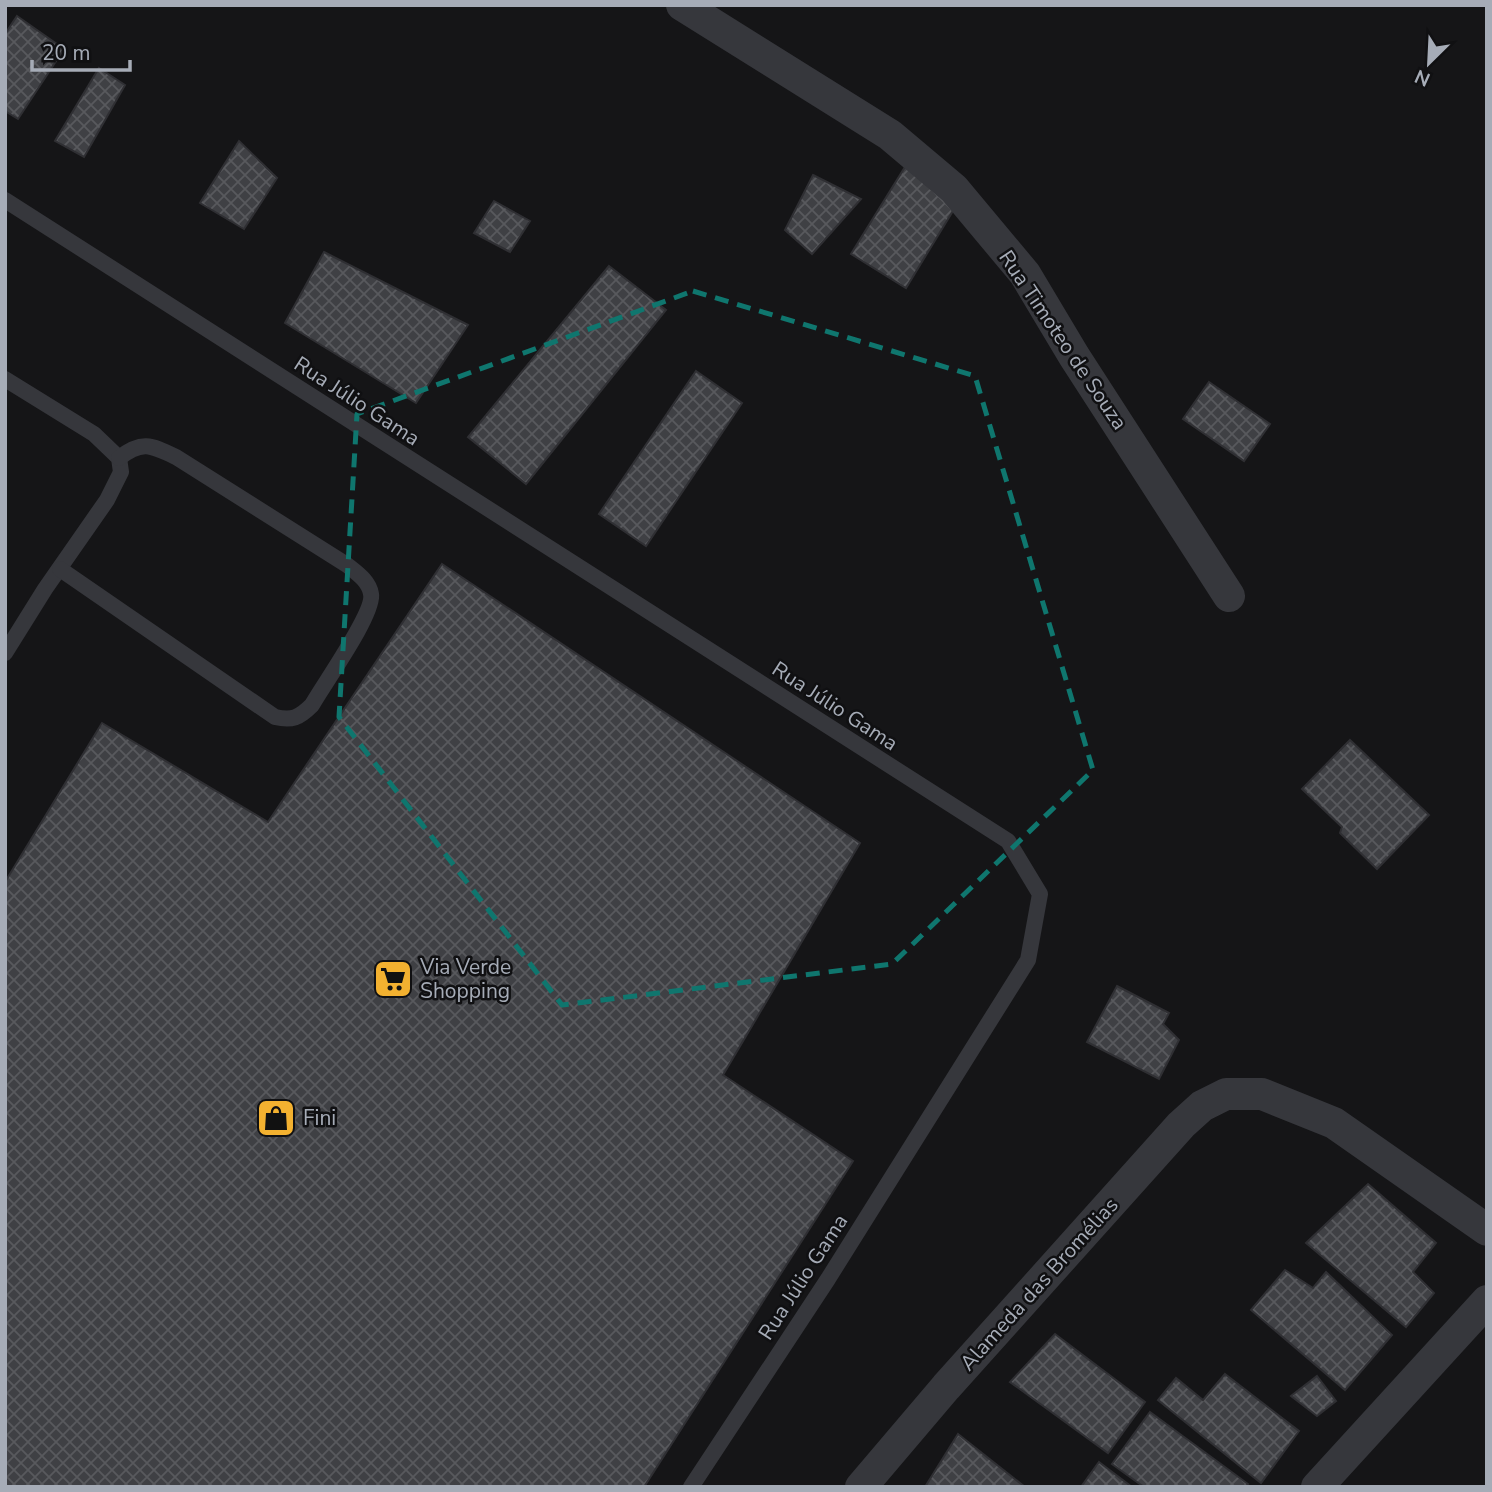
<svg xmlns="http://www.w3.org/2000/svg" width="1492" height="1492" font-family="'Nunito Sans',sans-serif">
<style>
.building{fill:url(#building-cross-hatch);stroke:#2f2f33;stroke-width:2}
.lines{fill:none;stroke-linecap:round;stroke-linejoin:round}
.lane{stroke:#36373c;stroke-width:16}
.street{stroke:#36373c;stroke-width:32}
.marked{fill:none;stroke:#0f766e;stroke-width:5;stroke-dasharray:14 9;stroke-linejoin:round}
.labels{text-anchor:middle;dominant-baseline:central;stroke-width:5;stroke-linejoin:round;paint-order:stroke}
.street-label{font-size:21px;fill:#a6acb7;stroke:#101012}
.poi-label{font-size:21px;fill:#a6acb7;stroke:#101012;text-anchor:start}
</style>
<defs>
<pattern id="building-cross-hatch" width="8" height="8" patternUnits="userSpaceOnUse" patternTransform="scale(1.75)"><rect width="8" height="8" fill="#3f4044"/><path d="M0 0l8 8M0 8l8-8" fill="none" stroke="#58595d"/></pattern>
</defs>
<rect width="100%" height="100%" fill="#151517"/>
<g class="building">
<polygon points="17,16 64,49 18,119 5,111 5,34"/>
<polygon points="99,68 125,85 84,157 55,141"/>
<polygon points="239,141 277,178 244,229 200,203"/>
<polygon points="905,167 959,201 906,288 851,254"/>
<polygon points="813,175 861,199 812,254 785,230"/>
<polygon points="494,201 530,221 510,252 474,233"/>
<polygon points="324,252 468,325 416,403 285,323"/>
<polygon points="609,266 666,310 526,484 468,437"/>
<polygon points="696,371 742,403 646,546 599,514"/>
<polygon points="1209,382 1270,424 1244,461 1183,419"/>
<polygon points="442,564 860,843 723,1075 853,1161 644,1487 5,1487 5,882 102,723 268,822"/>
<polygon points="1350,740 1429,815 1377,869 1340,833 1342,827 1302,789"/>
<polygon points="1117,986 1169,1013 1163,1024 1179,1040 1159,1079 1087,1042"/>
<polygon points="1368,1184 1436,1243 1413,1272 1434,1293 1406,1327 1306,1243"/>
<polygon points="1285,1270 1313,1288 1326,1272 1392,1335 1345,1390 1251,1310"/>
<polygon points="1055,1334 1145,1402 1108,1453 1010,1382"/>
<polygon points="1225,1374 1299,1431 1261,1483 1158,1400 1176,1378 1203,1400"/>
<polygon points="1317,1376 1336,1401 1317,1416 1291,1396"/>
<polygon points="1150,1412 1248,1484 1245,1487 1144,1487 1112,1464"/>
<polygon points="958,1434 1025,1487 925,1487"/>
<polygon points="1099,1462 1132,1487 1081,1487"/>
</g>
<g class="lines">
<g class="lane">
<polyline points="5,200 1008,841 1040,894 1028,960 828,1279 691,1487"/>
<polyline points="5,379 94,434 119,458 121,472 107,500 45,589 5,653"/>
<path d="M60 569 275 717C292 721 299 718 312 705 323 685 375 613 371 594 369 581 357 573 347 565L176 457C151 445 142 440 119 458"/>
</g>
<g class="street">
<polyline points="682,5 890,135 954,189 1025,274 1074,356 1229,596"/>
<polyline points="861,1487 946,1387 1181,1125 1202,1106 1226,1094 1262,1094 1334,1123 1487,1230"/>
<polyline points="1317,1487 1487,1301"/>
</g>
</g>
<path class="marked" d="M693 291 975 376 1093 770 892 964 562 1005 339 717 357 414Z"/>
<defs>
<symbol id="supermarket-square" viewBox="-11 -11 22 22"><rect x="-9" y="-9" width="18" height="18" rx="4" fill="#f3b130" stroke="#101012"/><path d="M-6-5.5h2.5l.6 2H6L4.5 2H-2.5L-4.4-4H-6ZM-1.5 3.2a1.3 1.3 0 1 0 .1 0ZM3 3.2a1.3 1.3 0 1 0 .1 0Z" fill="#111"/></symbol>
<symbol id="shop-square" viewBox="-11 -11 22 22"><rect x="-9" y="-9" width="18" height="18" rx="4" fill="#f3b130" stroke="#101012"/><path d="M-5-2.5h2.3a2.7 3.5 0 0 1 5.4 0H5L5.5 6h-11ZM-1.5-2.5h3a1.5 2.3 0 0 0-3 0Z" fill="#111"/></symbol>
</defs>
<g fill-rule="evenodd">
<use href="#supermarket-square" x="371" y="957" width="44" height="44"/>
<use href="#shop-square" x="254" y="1096" width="44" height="44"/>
</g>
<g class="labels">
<g class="street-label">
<text transform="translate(1063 340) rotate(56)">Rua Timoteo de Souza</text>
<text transform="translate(357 401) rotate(33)">Rua Júlio Gama</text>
<text transform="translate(835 706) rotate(33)">Rua Júlio Gama</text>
<text transform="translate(803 1277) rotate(-57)">Rua Júlio Gama</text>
<text transform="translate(1039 1284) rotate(-48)">Alameda das Bromélias</text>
</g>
<g class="poi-label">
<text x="420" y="967">Via Verde<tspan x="420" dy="24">Shopping</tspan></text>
<text x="303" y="1118">Fini</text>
</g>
</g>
<rect width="1492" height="1492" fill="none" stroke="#a6acb7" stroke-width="14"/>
<g transform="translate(1429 63) rotate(204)" stroke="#101012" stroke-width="5" paint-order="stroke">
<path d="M0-5L12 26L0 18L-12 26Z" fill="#a6acb7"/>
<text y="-10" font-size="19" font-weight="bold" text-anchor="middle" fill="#a6acb7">N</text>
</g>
<path d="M32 60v10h98v-10" fill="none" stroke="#a6acb7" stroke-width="3.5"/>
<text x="42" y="60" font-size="21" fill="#a6acb7" stroke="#101012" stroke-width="5" paint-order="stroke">20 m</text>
</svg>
